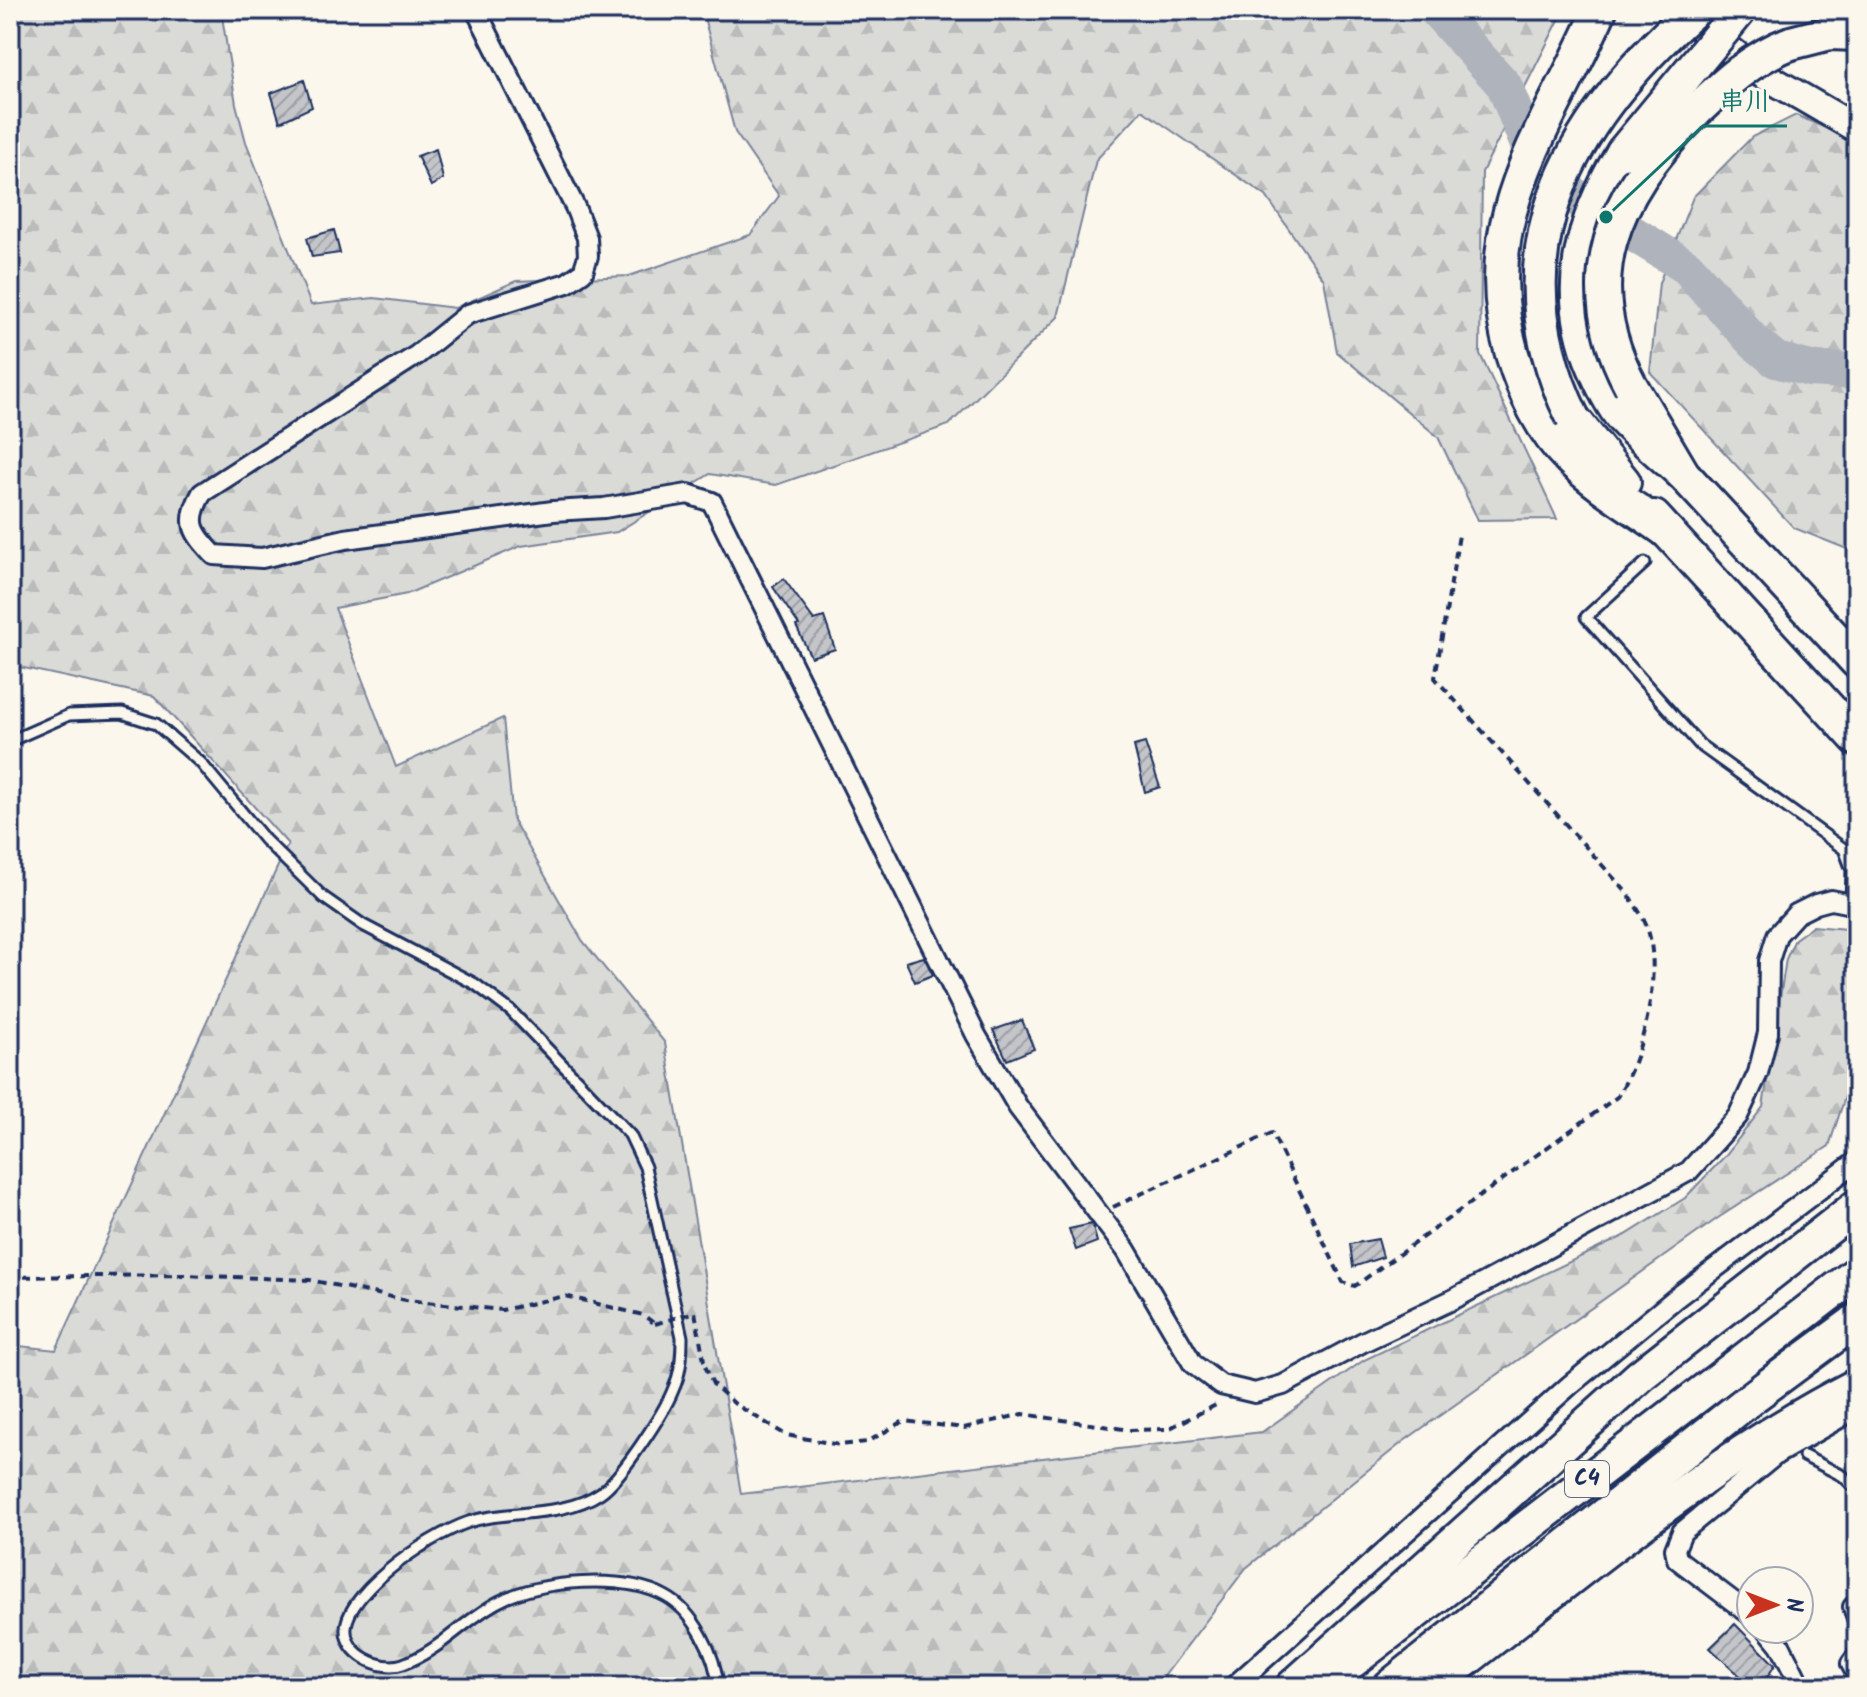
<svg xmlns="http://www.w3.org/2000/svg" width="1867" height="1697" font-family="Kalam,'Klee One',sans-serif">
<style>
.forest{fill:url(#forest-firs);stroke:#7a849a;stroke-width:2}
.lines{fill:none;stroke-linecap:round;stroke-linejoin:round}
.river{stroke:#afb3bb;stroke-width:36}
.building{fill:url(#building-hatch);stroke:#1b2f5e;stroke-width:2}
.lane-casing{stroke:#1b2f5e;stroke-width:15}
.street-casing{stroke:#1b2f5e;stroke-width:24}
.secondary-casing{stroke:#1b2f5e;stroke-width:32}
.highway-casing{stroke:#1b2f5e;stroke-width:38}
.path{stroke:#1b2f5e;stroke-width:4;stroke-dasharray:8 6;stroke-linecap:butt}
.lane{stroke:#fbf7ec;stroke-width:9}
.street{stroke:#fbf7ec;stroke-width:18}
.secondary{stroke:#fbf7ec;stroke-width:26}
.highway{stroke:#fbf7ec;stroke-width:32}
.highway-bridge-casing{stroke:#1b2f5e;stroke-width:38;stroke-linecap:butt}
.path-bridge{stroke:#1b2f5e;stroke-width:4;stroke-dasharray:8 6;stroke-linecap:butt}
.highway-bridge{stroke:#fbf7ec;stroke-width:32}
.labels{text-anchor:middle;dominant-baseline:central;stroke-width:6;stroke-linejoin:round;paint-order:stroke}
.shield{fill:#fbf7ec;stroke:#5e6b89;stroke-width:2}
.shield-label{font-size:22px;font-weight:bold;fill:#1b2f5e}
.leader{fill:none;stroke:#0f766e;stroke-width:3}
.callout-dot{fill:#0f766e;stroke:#fbf7ec;stroke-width:3}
.callout-label{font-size:26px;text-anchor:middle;font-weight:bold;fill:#0f766e;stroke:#fbf7ec;stroke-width:6;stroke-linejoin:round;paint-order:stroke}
</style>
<defs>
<pattern id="forest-firs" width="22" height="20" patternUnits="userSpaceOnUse" patternTransform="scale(2)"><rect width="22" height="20" fill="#dadad7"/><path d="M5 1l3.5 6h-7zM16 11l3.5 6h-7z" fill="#babbbb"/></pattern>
<pattern id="building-hatch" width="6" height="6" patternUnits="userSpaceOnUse" patternTransform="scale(2)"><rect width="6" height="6" fill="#c3c5c9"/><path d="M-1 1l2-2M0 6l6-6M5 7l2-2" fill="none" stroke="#9ea0a6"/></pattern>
</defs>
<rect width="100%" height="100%" fill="#fbf7ec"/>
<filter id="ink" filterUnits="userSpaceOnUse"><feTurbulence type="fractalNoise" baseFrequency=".0125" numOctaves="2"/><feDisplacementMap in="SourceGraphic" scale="16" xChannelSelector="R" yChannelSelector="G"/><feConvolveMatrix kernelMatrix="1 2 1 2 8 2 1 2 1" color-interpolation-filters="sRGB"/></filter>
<g filter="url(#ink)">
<g class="forest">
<polygon points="10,10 221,10 236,104 246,142 311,305 374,298 455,308 516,281 629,276 750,235 779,196 735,132 702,10 1564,10 1482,172 1480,354 1557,519 1478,520 1438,437 1337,352 1324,280 1266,196 1142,110 1096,160 1058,317 949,425 776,485 710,474 617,532 521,546 407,594 335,608 396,767 503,718 513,820 582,940 665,1043 741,1494 1262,1432 1364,1360 1626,1235 1685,1198 1724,1157 1763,1107 1786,959 1795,939 1813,926 1857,930 1857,1060 1829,1146 1718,1218 1404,1441 1246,1568 1156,1687 10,1687 10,1345 56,1350 288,844 154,696 10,665"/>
<polygon points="1796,115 1857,142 1857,553 1794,528 1650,372 1659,283 1693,197 1752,137"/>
</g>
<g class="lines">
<polyline class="river" points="1436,10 1504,85 1532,155 1579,200 1687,267 1753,341 1776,360 1810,369 1857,372"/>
</g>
<g class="building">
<polygon points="304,80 312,107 280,122 271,93"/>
<polygon points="436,149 443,179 431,186 417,156"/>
<polygon points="334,230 340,253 312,257 307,238"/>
<polygon points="784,579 814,620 824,617 835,649 811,657 796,626 799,625 773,587"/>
<polygon points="1145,743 1160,787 1145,792 1134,746"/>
<polygon points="924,957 933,975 915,982 906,962"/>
<polygon points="1022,1020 1034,1049 1007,1060 993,1030"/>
<polygon points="1092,1224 1097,1242 1076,1250 1069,1229"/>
<polygon points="1378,1239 1383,1257 1353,1267 1350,1244"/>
<polygon points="1735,1624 1775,1665 1761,1687 1752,1687 1710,1648"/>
</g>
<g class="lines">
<defs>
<g id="lane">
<polyline points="1645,563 1586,617 1700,745 1844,849 1852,870 1851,902"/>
<path d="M10 741 69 715 122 713 156 724 201 763 265 840 323 897 363 925 475 984 511 1011 630 1135 645 1167 682 1337C682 1355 681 1373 673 1390 664 1413 620 1480 600 1493 564 1517 516 1510 476 1520 440 1528 348 1589 346 1628 344 1654 381 1672 403 1664 440 1651 466 1618 500 1601 540 1580 624 1574 665 1596 694 1611 716 1655 718 1687"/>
<polyline points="1804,1456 1843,1476 1857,1490"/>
</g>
<g id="street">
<path d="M476 10 575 207 587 238 588 256 583 272 567 283 468 314 417 355 202 493C185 523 193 532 214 555L262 558 345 539 553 511 604 508 688 494 712 502 976 1035 1018 1107 1126 1250 1193 1364 1221 1385 1255 1393 1283 1385 1363 1342 1454 1299 1689 1171 1738 1116 1758 1073 1768 1033 1769 961 1777 935 1796 914 1816 904 1831 900 1857 905"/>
<polyline points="1857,1603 1853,1607 1857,1619"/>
<polyline points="1751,1615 1677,1559 1675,1549 1682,1532 1777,1454 1857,1408"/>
<polyline points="1767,1629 1780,1645 1801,1687"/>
<polyline points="1857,1656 1851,1664 1857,1675"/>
<polyline points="1233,1687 1570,1385 1676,1298 1857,1161"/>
</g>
<polyline id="secondary" points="1677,10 1762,74 1857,129"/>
<g id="highway">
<path d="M1600 10C1549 128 1472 217 1512 354 1523 391 1542 432 1570 459 1598 487 1637 509 1668 532"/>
<polyline points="1791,43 1830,33 1857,34"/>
<path d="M1623 152C1582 220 1561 290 1594 367 1602 385 1611 405 1624 420 1642 439 1664 456 1683 474"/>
<polyline points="1631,386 1683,474 1857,662"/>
<polyline points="1573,418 1624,482"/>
<polyline points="1654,517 1857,739"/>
<polyline points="1337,1673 1857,1273"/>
<polyline points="1292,1687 1641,1375 1857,1206"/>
<polyline points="1389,1687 1754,1396 1857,1320"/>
<path d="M1431 1687C1569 1582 1701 1465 1857 1385"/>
</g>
</defs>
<use href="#lane" class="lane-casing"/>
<use href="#street" class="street-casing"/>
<use href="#secondary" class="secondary-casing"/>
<use href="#highway" class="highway-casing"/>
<g class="path">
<path d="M1113 1207 1272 1133 1343 1282 1355 1286 1617 1097C1643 1057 1663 973 1647 927 1643 916 1634 904 1628 894L1435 678 1459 535"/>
<polyline points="10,1277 184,1275 310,1280 406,1300 502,1310 565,1296 643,1315 655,1324"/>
<polyline points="705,1366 713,1384 735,1404 786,1435 840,1445 867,1442 904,1421 964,1428 1023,1414 1130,1430 1168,1429 1220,1403"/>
</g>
<use href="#lane" class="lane"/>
<use href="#street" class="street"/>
<use href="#secondary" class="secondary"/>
<use href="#highway" class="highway"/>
<defs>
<g id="highway-bridge">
<polyline points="1623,152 1740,10"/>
<path d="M1631 386C1574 280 1613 194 1693 114 1722 86 1752 57 1791 43"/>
<path d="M1573 418C1492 253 1568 122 1694 10"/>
</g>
</defs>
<use href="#highway-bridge" class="highway-bridge-casing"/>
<polyline class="path-bridge" points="655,1324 695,1312 705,1366"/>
<use href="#highway-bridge" class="highway-bridge"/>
</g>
</g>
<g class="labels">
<rect class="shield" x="1565" y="1461" width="44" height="36" rx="6"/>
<g class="shield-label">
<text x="1587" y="1479">C4</text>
</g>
</g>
<path class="leader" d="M1606 217L1703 126H1787"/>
<circle class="callout-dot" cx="1606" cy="217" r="8"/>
<g class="callout-label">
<text x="1745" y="110">串川</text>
</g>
<rect width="1867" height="1697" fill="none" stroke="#fbf7ec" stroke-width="40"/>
<rect x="20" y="20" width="1827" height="1657" fill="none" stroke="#1b2f5e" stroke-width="3" filter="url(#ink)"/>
<g transform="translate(1775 1605) rotate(90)"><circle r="38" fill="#fbf7ec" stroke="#a1a7b3" stroke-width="2"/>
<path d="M0-6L14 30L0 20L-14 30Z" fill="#c8321e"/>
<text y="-12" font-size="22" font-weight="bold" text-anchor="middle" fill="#1b2f5e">N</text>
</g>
</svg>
